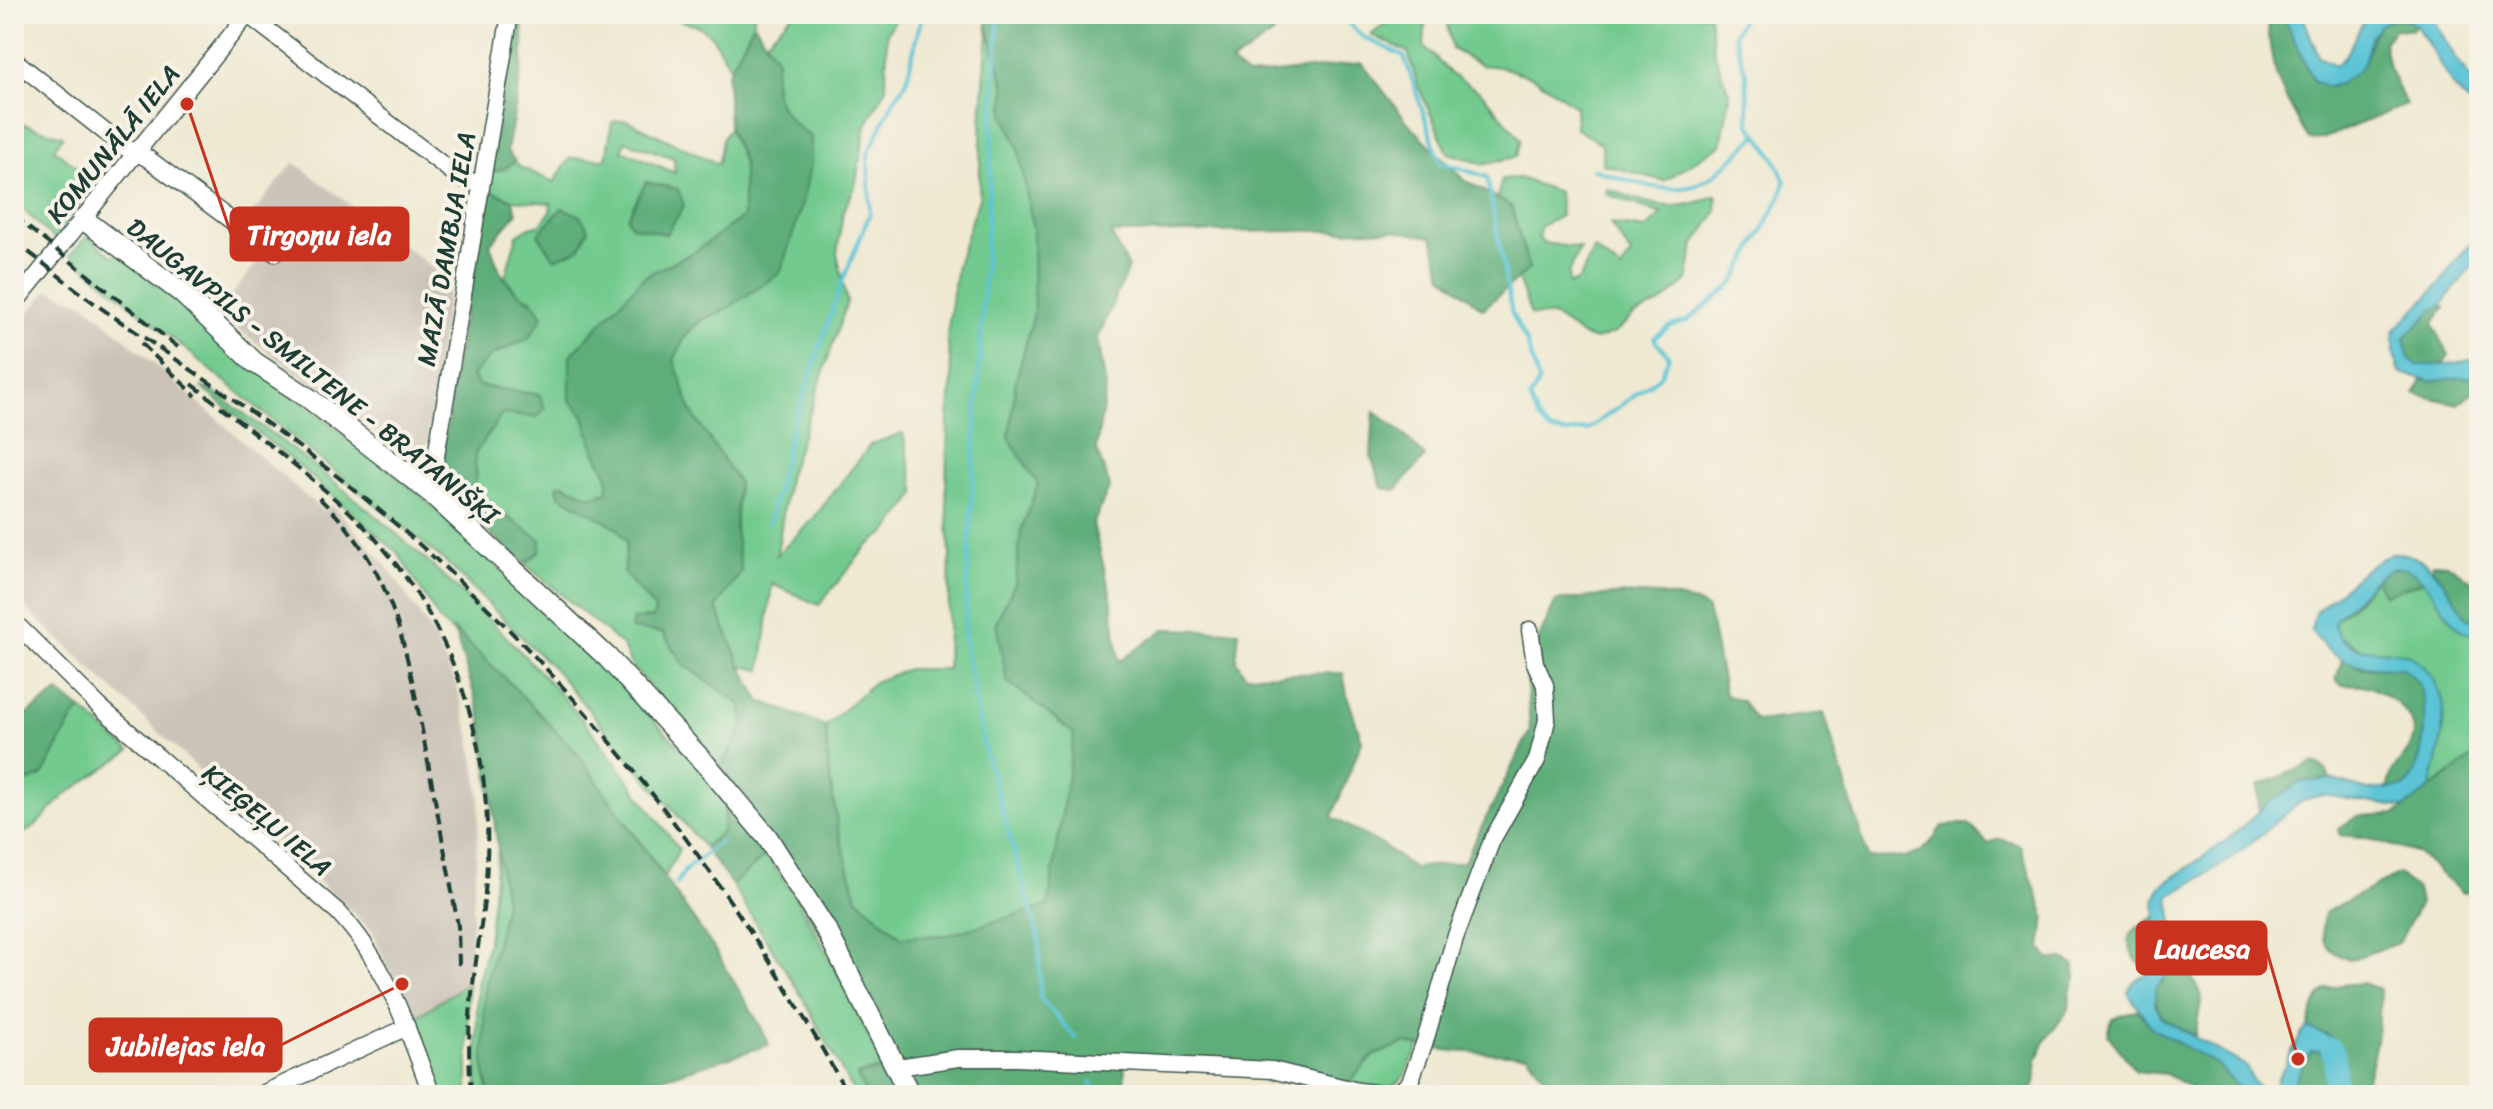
<svg xmlns="http://www.w3.org/2000/svg" width="2493" height="1109" font-family="Sriracha,sans-serif">
<style>
.industrial{fill:#cbc3b8}
.green{fill:#73ca8f;stroke:#498462;stroke-width:2;fill-rule:evenodd}
.forest{fill:#5eae7a;stroke:#3e7657;stroke-width:2}
.water{fill:#5bc4d6;stroke:#3d8085;stroke-width:2}
.lines{fill:none;stroke-linecap:round;stroke-linejoin:round}
.stream{stroke:#5bc4d6;stroke-width:4}
.river{stroke:#5bc4d6;stroke-width:22}
.minor-casing{stroke:#3e574c;stroke-width:19}
.major-casing{stroke:#3e574c;stroke-width:23}
.minor{stroke:#fff;stroke-width:16}
.major{stroke:#fff;stroke-width:20}
.rail{stroke:#1f3d34;stroke-width:4;stroke-dasharray:12 6;stroke-linecap:butt}
.labels{text-anchor:middle;dominant-baseline:central;stroke-width:8;stroke-linejoin:round;paint-order:stroke}
.street-label{font-size:26px;fill:#1f3d34;stroke:#f7f3e8}
.leader{fill:none;stroke:#c8321e;stroke-width:3}
.callout-dot{fill:#c8321e;stroke:#f7f3e8;stroke-width:3}
.callout{fill:#c8321e;stroke:#c8321e;stroke-width:3}
.callout-label{font-size:28px;text-anchor:middle;font-weight:bold;fill:#fff}
</style>
<rect width="100%" height="100%" fill="#f7f3e8"/>
<filter id="ink" filterUnits="userSpaceOnUse"><feTurbulence type="fractalNoise" baseFrequency=".0125" numOctaves="2"/><feDisplacementMap in="SourceGraphic" scale="16" xChannelSelector="R" yChannelSelector="G"/><feConvolveMatrix kernelMatrix="1 2 1 2 8 2 1 2 1" color-interpolation-filters="sRGB"/></filter>
<filter id="wash" filterUnits="userSpaceOnUse"><feTurbulence type="fractalNoise" baseFrequency=".006" numOctaves="4" result="noise"/><feDisplacementMap in="SourceGraphic" scale="32" xChannelSelector="R" yChannelSelector="G"/><feGaussianBlur stdDeviation="1.8" result="paint"/><feColorMatrix in="noise" values="0 0 0 0 0 0 0 0 0 0 0 0 0 0 0 0 0 1.4 0 .05"/><feComposite in="paint" operator="in"/></filter>
<g filter="url(#wash)">
<rect width="100%" height="100%" fill="#efe9d2"/>
<g class="industrial">
<polygon points="294,162 450,281 425,457 415,463 217,313 274,241 246,221"/>
<polygon points="49,290 84,303 324,512 332,504 386,565 432,633 457,687 471,739 480,798 468,983 410,1021 372,931 14,597 14,330"/>
</g>
<g class="green">
<polygon points="657,14 754,14 754,23 731,68 711,35 698,26"/>
<path d="M793 14H899L887 33 886 88 866 125 855 187 843 212 837 253 847 302 788 478 777 555 813 519 871 444 903 433 916 494 887 532 866 547 819 605 772 584 761 670 741 666 716 607 741 572 735 530 738 482 692 413 674 361C686 329 694 323 725 310L811 138C782 116 768 96 777 60L766 41Z"/>
<polygon points="1382,14 1426,14 1424,46 1451,74 1482,93 1521,139 1516,157 1483,164 1448,153 1418,86 1408,52 1371,35 1386,23"/>
<polygon points="1445,14 1709,14 1714,52 1730,96 1721,145 1664,181 1602,164 1602,144 1576,129 1575,106 1535,78 1502,67 1481,65 1452,49"/>
<polygon points="988,32 1005,86 1004,114 1018,147 1033,229 1034,314 1016,380 1009,438 1038,484 1021,531 1015,584 996,622 1007,681 1075,733 1049,906 948,935 901,937 857,898 838,830 829,772 826,726 874,682 908,669 947,669 950,554 946,488 948,420 952,378 947,336 957,265 979,198 982,107"/>
<polygon points="14,115 23,124 63,136 54,149 96,182 54,239 14,201"/>
<path d="M626 120 718 164 722 140 729 128 743 162V217L696 251 645 276 619 305 570 400 583 414 594 449 608 476V492L591 497 563 484 560 495 616 527 627 541 624 573 656 609 653 618 683 664 742 705 744 725 721 768 631 665 623 646 525 564 540 551 507 517 476 495 475 454 502 414 537 417 540 395 479 386 472 376 490 356 529 338 533 300 519 294 505 278 517 235 530 227 541 224 550 212 551 203 512 200 487 189 493 171 507 167 515 161 520 167 554 182 570 158 606 159 612 122ZM625 141 674 158 675 173 622 150Z"/>
<path d="M1519 178 1559 192 1561 216 1541 226 1538 237 1543 243 1580 248 1568 274 1569 285 1579 280 1594 249 1621 270 1631 254 1610 224 1646 229 1662 214 1606 194 1607 189C1654 204 1669 216 1717 195L1716 213 1694 246 1687 281 1661 303 1634 315 1615 333 1596 340 1583 336 1554 316 1531 315 1518 279 1529 268 1511 206 1497 198 1502 179Z"/>
<polygon points="87,236 111,255 120,256 420,495 570,634 701,769 726,802 722,832 704,847 556,671 446,562 70,255"/>
<path d="M201 387 212 391C341 480 455 578 560 694 603 741 640 798 679 849L665 877 576 752 503 676 440 621 398 553 292 460Z"/>
<polygon points="2376,579 2384,594 2424,581 2462,631 2479,636 2479,753 2430,789 2444,727 2406,654 2362,649 2337,635 2333,621 2350,608"/>
<polygon points="82,710 130,751 65,795 36,825 14,840 14,769 29,780 42,776 74,717"/>
<polygon points="498,848 505,905 486,985 484,1003 484,1069 489,1095 477,1095 477,985 488,942"/>
<path d="M766 855C814 920 849 996 884 1068L857 1075 866 1095H855L803 998 732 885Z"/>
<polygon points="468,983 468,1095 440,1095 410,1021"/>
<path d="M1404 1043 1420 1046C1396 1091 1401 1093 1349 1082L1373 1056Z"/>
</g>
<g class="forest">
<path d="M987 14H1286L1273 34 1231 63 1248 76 1362 63 1409 124 1464 180 1511 206 1529 269 1483 309 1443 276 1432 237 1393 230 1111 233 1128 268 1098 338 1106 388 1096 449 1110 486 1093 524 1111 596 1119 662 1165 629 1239 631 1236 660 1245 675 1343 673 1347 695 1362 741 1332 817 1384 846 1413 868 1464 862 1530 731 1526 666 1556 601C1603 596 1666 585 1708 609L1725 695 1742 701 1756 721 1824 713 1868 858C1906 856 1921 864 1941 827L1954 824H1969L1988 844 2000 839 2020 845 2045 916 2041 949 2049 959H2063L2074 965 2076 977 2070 992 2069 1009 2045 1041 2037 1061 2035 1084 2029 1095H1548L1545 1078 1527 1055 1449 1051 1404 1043 1373 1056 1349 1082 1125 1054 1124 1092 1077 1089 1078 1095H917L721 768 744 725 742 705 683 664 663 633 631 629 633 619 653 618 655 609 624 573 627 541 616 527 559 495 557 486 563 484 591 497 608 492V476L594 449 583 414 570 400V356L645 276 696 251 743 217V162L729 128 727 75 754 23 777 60C768 96 781 116 811 137V164L800 212 780 273 725 310 701 320 688 331 674 360 692 413 738 482 735 530 741 572 716 607 741 666 760 701 826 726 829 772 838 830 857 898 901 937 948 935 1048 906 1074 734 1007 681 996 622 1015 584 1021 531 1038 484 1009 438 1016 380 1034 314 1033 229 1018 147 1004 114 1005 86 987 27Z"/>
<path d="M2268 14H2282L2313 81 2331 87C2341 80 2355 73 2362 64 2375 48 2366 24 2393 19 2403 17 2409 19 2416 26L2411 30 2394 29 2384 43 2389 68 2406 105 2322 139 2309 140C2282 92 2268 71 2268 14Z"/>
<path d="M514 15 519 16C532 40 512 121 507 151L515 161 504 169 493 171 491 163Z"/>
<polygon points="646,182 678,189 684,206 666,234 632,226 627,218"/>
<path d="M483 187 512 200 517 213 490 244C496 262 502 282 520 294 535 304 532 299 543 316L529 338 490 356 472 376 479 386 540 395 545 409 537 417 502 414 475 454 476 495 541 540 540 551 525 564 445 494 438 482Z"/>
<polygon points="562,208 579,215 589,229 579,249 555,259 538,234"/>
<polygon points="2441,306 2445,307 2433,324 2449,355 2442,365 2417,365 2408,357 2405,337 2433,310"/>
<polygon points="2479,376 2479,387 2458,404 2415,394 2422,379 2432,381"/>
<polygon points="1374,411 1401,432 1425,457 1396,490 1382,488 1371,456"/>
<polygon points="2435,563 2447,564 2479,586 2479,621 2467,618 2433,568 2432,565"/>
<polygon points="2397,568 2409,568 2424,581 2384,595 2376,579 2388,570"/>
<polygon points="454,630 503,676 576,752 713,947 761,1027 769,1045 608,1095 490,1095 484,1069 484,1003 486,985 505,905 481,716"/>
<path d="M2342 659 2364 668 2402 667C2409 673 2416 678 2420 686 2429 707 2424 774 2404 787L2388 789C2389 765 2408 759 2413 739 2420 715 2383 688 2361 685 2356 684 2348 685 2342 685L2336 680Z"/>
<polygon points="58,692 82,710 74,717 42,776 29,781 14,769 14,724"/>
<polygon points="2479,753 2479,891 2462,893 2419,854 2364,837 2340,835 2339,828 2358,816 2396,814"/>
<path d="M2313 763C2321 765 2328 770 2330 779L2301 782 2259 812 2258 786Z"/>
<polygon points="726,802 766,855 732,885 704,847 722,832"/>
<path d="M2399 874 2417 890 2420 903 2399 943 2349 960C2323 949 2320 940 2324 913Z"/>
<path d="M2155 917 2156 946 2152 961 2138 963C2121 938 2130 929 2155 917Z"/>
<path d="M2169 969 2188 971 2202 996 2195 1035C2170 1023 2155 1021 2155 989L2163 982Z"/>
<path d="M2362 983 2380 990C2380 1026 2374 1062 2361 1095H2342L2341 1076 2346 1059 2328 1035 2308 1028C2318 989 2321 986 2362 983Z"/>
<polygon points="2138,1010 2152,1028 2215,1063 2246,1095 2204,1095 2166,1074 2136,1071 2108,1035 2112,1019"/>
<polygon points="2317,1050 2330,1061 2330,1079 2327,1095 2286,1095 2306,1057"/>
<polygon points="884,1068 897,1095 866,1095 857,1075"/>
</g>
<g class="water">
<path d="M2282 14H2302L2319 57 2335 65C2351 56 2354 30 2370 14H2430L2457 60 2479 89V112L2453 87 2427 42 2416 26 2406 19 2396 18 2381 24 2371 37 2364 63 2358 71 2339 84 2326 87 2313 81Z"/>
<polygon points="2479,233 2479,257 2441,306 2433,310 2405,337 2408,357 2417,365 2442,365 2479,359 2479,376 2432,381 2400,373 2394,354 2394,331 2438,286 2453,264"/>
<path d="M2392 553C2430 551 2449 590 2467 618L2479 621V636C2474 635 2465 633 2461 630 2440 615 2422 555 2389 570 2370 579 2351 607 2333 621 2342 659 2379 646 2406 654 2415 657 2420 663 2426 669 2456 701 2440 752 2430 789L2404 808 2323 795 2310 798 2300 802 2230 860 2170 896C2169 904 2171 908 2172 916 2176 939 2174 973 2155 989V1005L2163 1019 2246 1066 2252 1080 2263 1093 2275 1090 2277 1080 2302 1033 2308 1028C2336 1037 2351 1045 2341 1076L2330 1079V1061L2320 1051 2311 1052 2286 1095H2246L2215 1063 2152 1028 2128 993C2132 981 2137 977 2148 975L2156 946 2155 899 2160 887 2227 840 2271 801 2301 782 2330 779 2368 790 2404 787C2424 774 2429 707 2420 686 2416 678 2409 673 2402 668 2362 667 2335 667 2311 630L2315 613 2369 566Z"/>
</g>
<g class="lines">
<g class="stream">
<polyline points="999,14 964,638 983,744 1039,939 1040,998 1076,1038"/>
<path d="M1306 14 1344 19 1363 37 1404 56 1440 162 1487 177 1512 314 1526 341 1539 382 1530 398 1538 418 1550 431 1567 433 1589 429 1660 376 1669 357C1665 348 1657 347 1654 338L1671 326 1687 321 1734 283 1781 196 1785 182 1774 157 1749 123 1746 74 1734 34 1741 21V14"/>
<path d="M1593 169C1621 179 1666 196 1696 185 1719 177 1740 150 1758 134"/>
<polyline points="769,524 789,438 841,285 870,213 868,154 894,100 906,83 922,14"/>
<polyline points="676,884 687,868 721,842"/>
<polyline points="1091,1082 1094,1095"/>
</g>
<polyline class="river" points="2331,1049 2335,1057 2335,1095"/>
</g>
</g>
<g filter="url(#ink)">
<g class="lines">
<defs>
<g id="minor">
<polyline points="247,14 460,178 481,184"/>
<polyline points="14,60 124,147 147,158 275,253"/>
<polyline points="14,304 248,14"/>
<polyline points="430,492 510,14"/>
<path d="M14 622 100 707 338 912C388 965 407 1028 432 1095"/>
<polyline points="898,1067 958,1058 1017,1058 1272,1070 1358,1091 1389,1095"/>
<polyline points="260,1095 407,1027"/>
<polyline points="1396,1095 1410,1082 1425,1041 1455,938 1492,840 1537,760 1547,720 1545,685 1535,663 1530,630"/>
</g>
<polyline id="major" points="83,219 182,293 254,362 310,399 430,492 607,657 711,770 767,837 828,933 910,1095"/>
</defs>
<use href="#minor" class="minor-casing"/>
<use href="#major" class="major-casing"/>
<use href="#minor" class="minor"/>
<use href="#major" class="major"/>
<g class="rail">
<polyline points="14,216 179,348"/>
<path d="M14 241C47 265 77 292 111 315 211 383 311 451 404 531 587 689 733 884 848 1095"/>
<polyline points="141,343 196,396"/>
<path d="M192 384C242 424 295 463 343 506 442 596 492 727 487 859 486 908 475 956 471 1004 468 1034 469 1065 471 1095"/>
<path d="M319 498C392 566 405 642 423 735 432 785 442 836 451 886L458 926 459 965"/>
</g>
</g>
</g>
<g class="labels">
<g class="street-label">
<text transform="translate(113 144) rotate(-51)">KOMUNĀLĀ IELA</text>
<text transform="translate(446 249) rotate(-80)">MAZĀ DAMBJA IELA</text>
<text transform="translate(313 371) rotate(39)">DAUGAVPILS - SMILTENE - BRATANIŠĶI</text>
<text transform="translate(267 820) rotate(40)">ĶIEĢEĻU IELA</text>
</g>
</g>
<path class="leader" d="M187 104L231 234M2298 1059L2266 948M402 984L281 1045"/>
<g class="callout-dot">
<circle cx="187" cy="104" r="8"/>
<circle cx="2298" cy="1059" r="8"/>
<circle cx="402" cy="984" r="8"/>
</g>
<g class="callout">
<rect x="231" y="208" width="177" height="52" rx="8"/>
<rect x="2137" y="922" width="129" height="52" rx="8"/>
<rect x="90" y="1019" width="191" height="52" rx="8"/>
</g>
<g class="callout-label">
<text x="319" y="244">Tirgoņu iela</text>
<text x="2202" y="958">Laucesa</text>
<text x="186" y="1055">Jubilejas iela</text>
</g>
<rect width="2493" height="1109" fill="none" stroke="#f7f3e8" stroke-width="48"/>
</svg>
